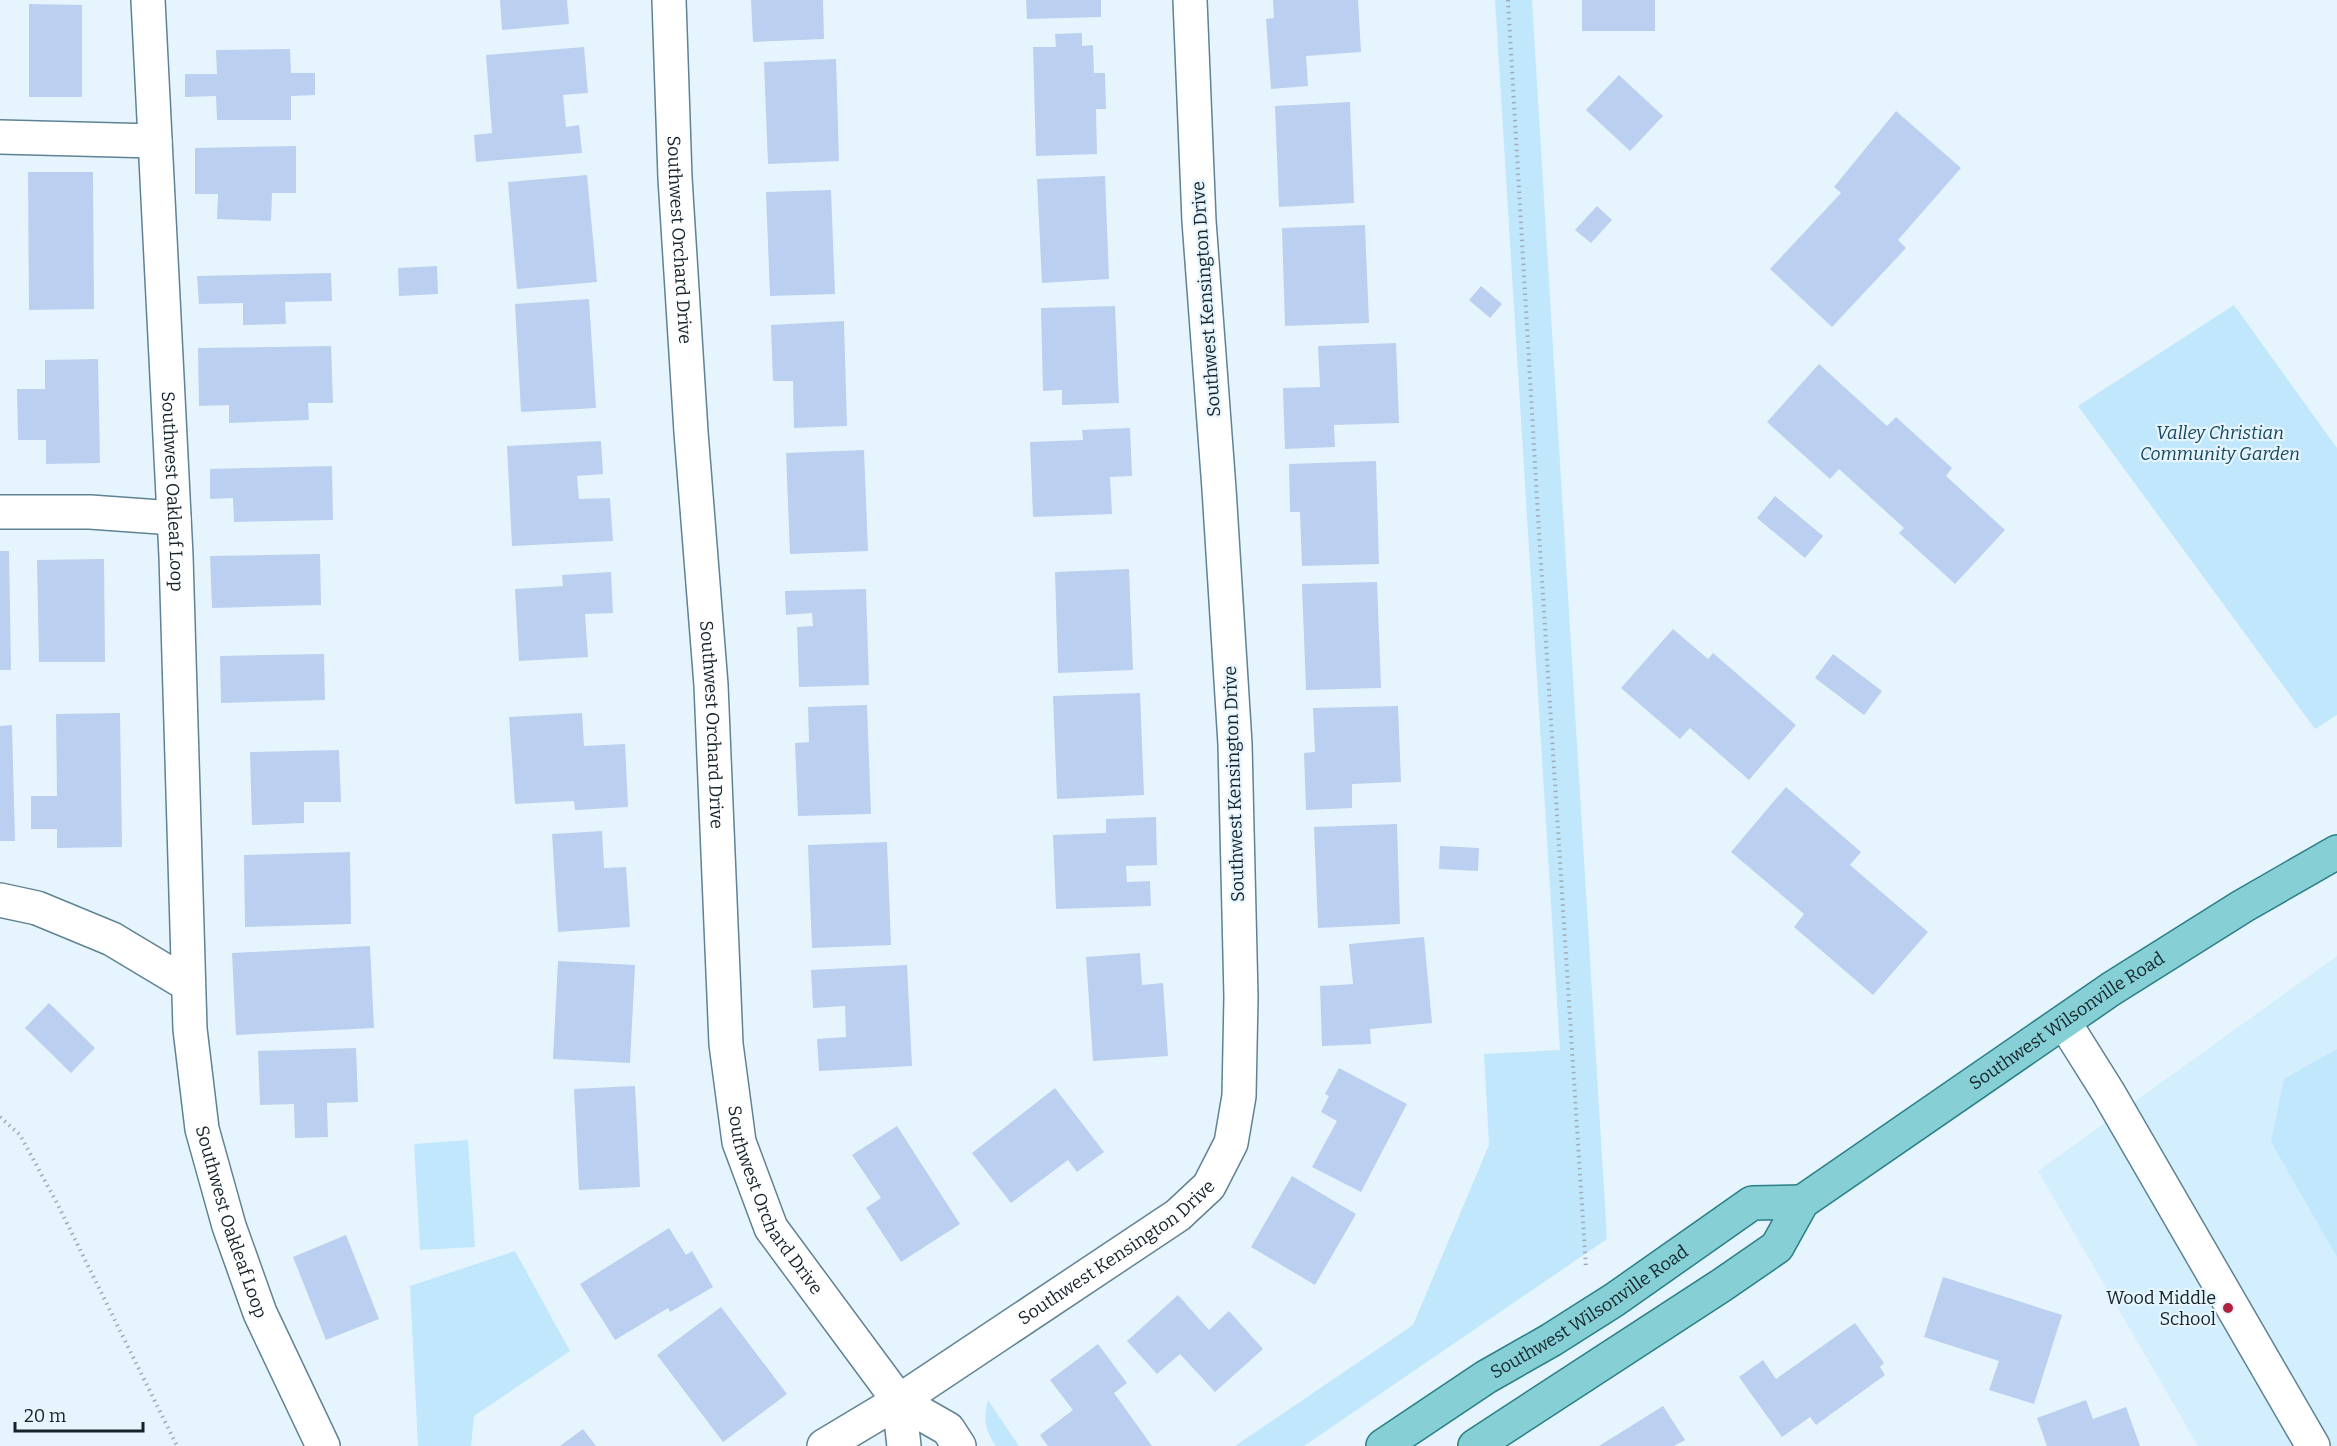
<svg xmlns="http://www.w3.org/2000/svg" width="2337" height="1446" font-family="Bitter,serif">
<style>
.built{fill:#d3eefd}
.green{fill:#c1e7fc}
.building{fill:#bbcff0}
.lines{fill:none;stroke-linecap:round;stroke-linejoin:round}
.minor-casing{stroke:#5f8294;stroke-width:36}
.major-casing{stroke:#2a7e87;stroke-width:36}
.path{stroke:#9eadb5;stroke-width:4;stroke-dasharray:1.5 4.5;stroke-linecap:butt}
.minor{stroke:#fff;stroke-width:33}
.major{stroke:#86cfd5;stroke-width:33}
.poi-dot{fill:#b22041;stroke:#e6f5fd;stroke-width:2}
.labels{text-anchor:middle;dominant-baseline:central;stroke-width:4.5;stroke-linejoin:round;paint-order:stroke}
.street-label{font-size:18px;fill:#15232b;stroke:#e6f5fd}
.park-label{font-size:18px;font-style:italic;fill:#16465c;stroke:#e6f5fd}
.poi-label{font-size:18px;fill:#15232b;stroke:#e6f5fd;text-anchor:end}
</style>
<rect width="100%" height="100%" fill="#e6f5fd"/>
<polygon class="built" points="2337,956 2337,1446 2198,1446 2038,1171"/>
<g class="green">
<polygon points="1495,0 1532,0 1607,1239 1304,1446 1235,1446 1413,1325 1489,1145 1484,1054 1560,1050"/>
<polygon points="2234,305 2337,448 2337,715 2315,729 2078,406"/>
<polygon points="2337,1049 2337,1257 2271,1142 2284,1079"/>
<polygon points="468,1140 475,1247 420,1250 414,1144"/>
<polygon points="515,1251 570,1351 474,1416 471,1446 418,1446 410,1286"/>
<path d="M988 1400 1019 1446H996C985 1431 983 1418 988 1400Z"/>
</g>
<g class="building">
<polygon points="500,0 567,0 569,24 502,30"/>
<polygon points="751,0 823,0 824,39 753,42"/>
<polygon points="1026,0 1101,0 1101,17 1027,19"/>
<polygon points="1273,0 1358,0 1361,52 1306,56 1308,86 1271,89 1266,19 1274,18"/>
<rect x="1582" y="0" width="73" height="31"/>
<polygon points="29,4 82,5 82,97 29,97"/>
<polygon points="1082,33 1082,46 1093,45 1094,73 1105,73 1106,109 1096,109 1097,154 1036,156 1033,47 1056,47 1055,34"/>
<polygon points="584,47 588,93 563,95 566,127 579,125 582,153 476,162 474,135 492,133 486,55"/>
<polygon points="290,49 291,73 315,73 315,95 291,96 291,120 217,120 216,96 185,97 185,74 217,74 216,50"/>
<polygon points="836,59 839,161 768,164 764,62"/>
<polygon points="1619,75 1663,116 1630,151 1586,110"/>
<polygon points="1350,102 1354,203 1279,207 1275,106"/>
<polygon points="1896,111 1961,168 1898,240 1906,248 1832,327 1770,269 1841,193 1834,187"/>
<polygon points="296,146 296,193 272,193 271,221 217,219 218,194 195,194 195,148"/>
<polygon points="28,172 93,172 94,309 29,310"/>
<polygon points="587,175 597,282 517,289 508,182"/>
<polygon points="1105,176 1109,279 1042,283 1037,179"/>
<polygon points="831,190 835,294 770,296 766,192"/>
<polygon points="1597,206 1612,220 1591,243 1575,230"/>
<polygon points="1365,225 1369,323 1285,326 1282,228"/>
<polygon points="437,266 438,294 399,296 398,268"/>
<polygon points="331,273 332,301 285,302 286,324 243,325 243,303 199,304 197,276"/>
<polygon points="1481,286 1502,304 1490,318 1469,300"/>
<polygon points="589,299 596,408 521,412 515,304"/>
<polygon points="1115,306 1119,403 1062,405 1062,390 1043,391 1041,308"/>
<polygon points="844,321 847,426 794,428 793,381 773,381 771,325"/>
<polygon points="1396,343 1399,423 1334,425 1335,447 1285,449 1283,388 1320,387 1318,346"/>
<polygon points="331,346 333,403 308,403 309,420 229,423 229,405 199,406 198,348"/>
<polygon points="98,359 100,463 46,464 46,440 18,440 17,389 45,389 45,360"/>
<polygon points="1819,364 1887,426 1896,417 1952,468 1946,476 2005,530 1955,584 1899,533 1904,528 1839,469 1830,479 1767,422"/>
<polygon points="1130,428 1132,476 1110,477 1112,514 1033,517 1030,442 1083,440 1082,430"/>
<polygon points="601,441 603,474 577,476 579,499 610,498 613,541 512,546 507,446"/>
<polygon points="864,450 868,551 790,554 786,453"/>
<polygon points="1376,461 1379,564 1302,566 1300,512 1290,512 1289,464"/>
<polygon points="332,466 333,520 234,522 233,498 210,499 210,469"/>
<polygon points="1775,496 1823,536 1805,558 1757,518"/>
<polygon points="0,551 9,551 11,670 0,670"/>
<polygon points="320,554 321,605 212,608 210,556"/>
<polygon points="104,559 105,662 39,662 37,560"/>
<polygon points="1129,569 1133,670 1058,673 1055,572"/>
<polygon points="611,572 613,613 585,614 588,657 519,661 515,589 563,586 562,575"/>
<polygon points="1377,582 1381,688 1306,690 1302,584"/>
<polygon points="866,589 869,685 799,687 797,627 813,626 812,613 786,615 785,591"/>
<polygon points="1673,629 1708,659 1713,653 1796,725 1749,780 1690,728 1680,739 1621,688"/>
<polygon points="324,654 325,700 221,703 220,656"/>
<polygon points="1833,654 1882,691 1864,715 1815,678"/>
<polygon points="1140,693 1144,795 1057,799 1053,696"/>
<polygon points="867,705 871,814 798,816 795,743 809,742 808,707"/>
<polygon points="1398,706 1401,782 1352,784 1352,808 1306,810 1304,753 1315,752 1313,708"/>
<polygon points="120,713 122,847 57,848 57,829 31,829 31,796 57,796 56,714"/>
<polygon points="582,713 584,746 625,744 628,807 575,810 574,801 515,804 509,717"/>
<polygon points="12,725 15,841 0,841 0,726"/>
<polygon points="339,750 341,802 304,802 304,823 252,825 250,752"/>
<polygon points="1786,787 1861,852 1850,865 1928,932 1873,995 1794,927 1804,914 1731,852"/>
<polygon points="1156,817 1157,865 1126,866 1127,882 1150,881 1151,906 1056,909 1053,835 1106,833 1106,819"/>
<polygon points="1397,824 1400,924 1318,928 1314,827"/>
<polygon points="602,831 604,868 626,867 630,927 558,932 552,834"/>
<polygon points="887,842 891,945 812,948 808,845"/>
<polygon points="1440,846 1479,848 1478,871 1439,869"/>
<polygon points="350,852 351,924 245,927 244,855"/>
<polygon points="1424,937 1432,1023 1370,1029 1371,1044 1322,1046 1320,986 1353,984 1349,944"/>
<polygon points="370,946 374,1028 236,1035 232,953"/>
<polygon points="1140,953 1142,985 1163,983 1168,1056 1093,1061 1086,957"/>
<polygon points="558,961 635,965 630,1063 553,1059"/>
<polygon points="907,965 912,1066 819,1071 817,1039 846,1037 845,1006 813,1008 811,970"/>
<polygon points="49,1003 95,1048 71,1073 25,1028"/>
<polygon points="356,1048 358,1102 327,1103 328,1137 295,1138 294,1104 260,1105 258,1051"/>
<polygon points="1339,1068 1407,1104 1361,1192 1312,1167 1337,1121 1321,1112 1329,1096 1325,1094"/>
<polygon points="635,1086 640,1187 579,1190 574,1089"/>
<polygon points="1055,1088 1104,1152 1077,1172 1068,1160 1011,1203 972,1153"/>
<polygon points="897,1126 960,1224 901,1262 866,1208 881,1198 852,1155"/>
<polygon points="1292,1176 1356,1214 1315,1285 1251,1247"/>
<polygon points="669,1228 686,1255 692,1251 713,1287 670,1312 668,1308 615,1340 580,1284"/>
<polygon points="346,1235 379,1319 326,1340 293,1257"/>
<polygon points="1943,1277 2062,1315 2034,1404 1989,1390 1999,1361 1924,1337"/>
<polygon points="1178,1295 1209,1330 1229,1311 1263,1349 1215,1392 1180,1354 1157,1374 1127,1341"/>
<polygon points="721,1307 787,1394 723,1442 657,1355"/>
<polygon points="1855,1323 1884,1363 1880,1367 1885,1375 1816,1425 1810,1417 1782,1437 1739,1377 1763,1360 1776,1379"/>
<polygon points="1098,1344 1127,1383 1114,1393 1152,1446 1048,1446 1040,1435 1073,1410 1050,1380"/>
<polygon points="2086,1400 2093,1419 2126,1407 2140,1446 2047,1446 2037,1418"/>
<polygon points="1663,1406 1685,1440 1674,1446 1599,1446"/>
<polygon points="583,1429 596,1446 560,1446"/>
</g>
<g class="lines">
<defs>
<g id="minor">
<path id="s1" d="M148 0 176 556 190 1029 202 1129 229 1226 260 1313 323 1446"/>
<path id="s2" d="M669 0 675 178 691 432 711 685 726 1044 739 1142 771 1228 899 1401 948 1429 959 1446"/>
<polyline points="0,137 155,141"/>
<polyline points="0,512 90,512 174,518"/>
<polyline points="0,900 37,908 112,939 187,984"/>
<polyline points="2064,1022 2108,1092 2313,1446"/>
<polyline points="899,1401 904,1446"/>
<path id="s3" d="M824 1446 899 1401 1178 1215 1209 1186 1231 1143 1239 1096 1241 997 1235 744 1219 489 1199 221 1190 0"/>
</g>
<g id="major">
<path id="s4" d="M1383 1446 1486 1377 1551 1340 1614 1300 1752 1203 1802 1202"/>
<path id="s5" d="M1475 1446 1722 1285 1777 1247 1802 1202 2111 989 2243 906 2337 852"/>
</g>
</defs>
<use href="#minor" class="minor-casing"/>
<use href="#major" class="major-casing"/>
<g class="path">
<polyline points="1508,0 1539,533 1586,1268"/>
<polyline points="0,1117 20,1135 57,1203 177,1446"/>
</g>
<use href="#minor" class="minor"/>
<use href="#major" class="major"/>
</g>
<circle class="poi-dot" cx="2228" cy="1308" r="6"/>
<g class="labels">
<g class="street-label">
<text stroke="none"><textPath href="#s2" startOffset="240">Southwest Orchard Drive</textPath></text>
<text transform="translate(1206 299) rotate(-94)">Southwest Kensington Drive</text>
<text stroke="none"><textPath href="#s1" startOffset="492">Southwest Oakleaf Loop</textPath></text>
<text stroke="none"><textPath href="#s2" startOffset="726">Southwest Orchard Drive</textPath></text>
<text transform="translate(1234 784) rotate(-92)">Southwest Kensington Drive</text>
<text stroke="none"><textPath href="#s5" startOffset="734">Southwest Wilsonville Road</textPath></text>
<text stroke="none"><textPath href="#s2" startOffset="1212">Southwest Orchard Drive</textPath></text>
<text stroke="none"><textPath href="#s1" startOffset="1228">Southwest Oakleaf Loop</textPath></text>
<text stroke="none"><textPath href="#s3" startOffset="351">Southwest Kensington Drive</textPath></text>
<text stroke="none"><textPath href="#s4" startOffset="246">Southwest Wilsonville Road</textPath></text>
</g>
<g class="park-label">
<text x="2220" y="433">Valley Christian<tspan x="2220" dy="21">Community Garden</tspan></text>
</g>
<g class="poi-label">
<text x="2216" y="1298">Wood Middle<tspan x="2216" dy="21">School</tspan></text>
</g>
</g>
<path d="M15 1422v9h128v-9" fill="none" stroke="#15232b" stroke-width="3"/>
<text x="24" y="1422" font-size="18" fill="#15232b" stroke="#e6f5fd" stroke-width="4.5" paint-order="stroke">20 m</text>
</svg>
